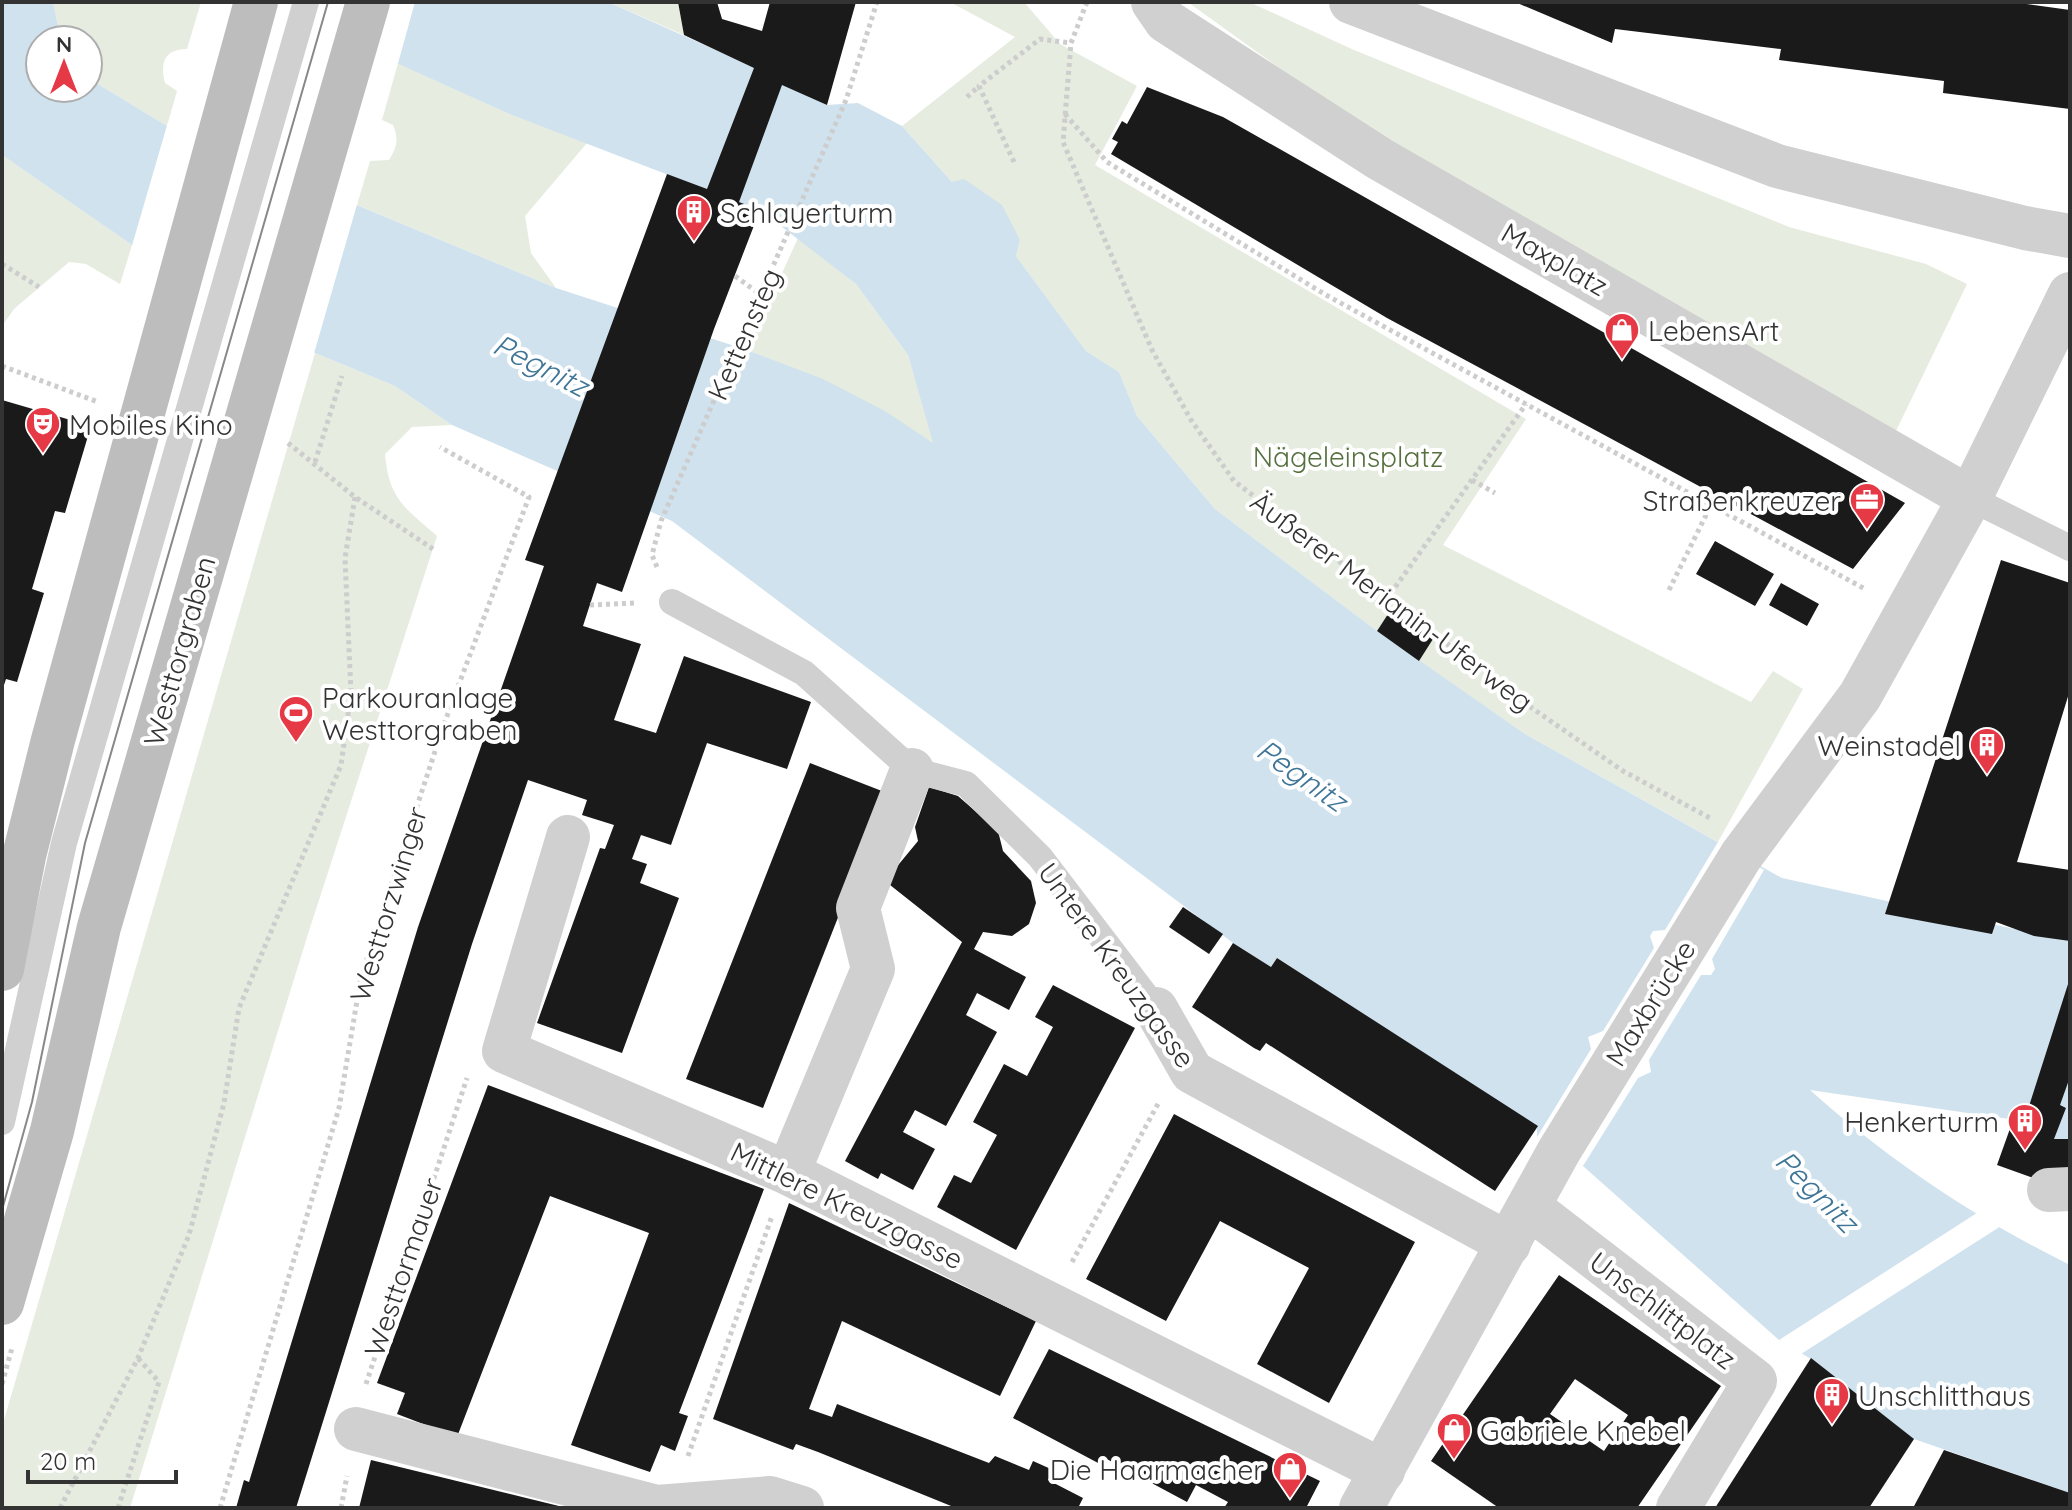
<svg xmlns="http://www.w3.org/2000/svg" width="2072" height="1510" font-family="Quicksand,sans-serif">
<style>
.green{fill:#e6ecdf}
.water{fill:#cfe2ee}
.pier{fill:#fff}
.building{fill:#1a1a1a;fill-rule:evenodd}
.lines{fill:none;stroke-linecap:round;stroke-linejoin:round}
.path{stroke:#cdcdcd;stroke-width:5;stroke-dasharray:4 4;stroke-linecap:butt}
.lane{stroke:#d0d0d0;stroke-width:26}
.street{stroke:#d0d0d0;stroke-width:44}
.secondary{stroke:#bdbdbd;stroke-width:44}
.tram{stroke:#888;stroke-width:2}
.labels{text-anchor:middle;dominant-baseline:central;stroke-width:8;stroke-linejoin:round;paint-order:stroke}
.poi-label{font-size:28px;fill:#333;stroke:#fff;text-anchor:start}
.street-label{font-size:28px;fill:#333;stroke:#fff}
.park-label{font-size:28px;fill:#56703f;stroke:#fff}
.water-label{font-size:30px;font-style:italic;fill:#3f7597;stroke:#fff}
</style>
<rect width="100%" height="100%" fill="#fff"/>
<g class="green">
<path d="M53 2H201L187 49C164 49 160 63 165 83L177 91 167 126 88 78V40H61Z"/>
<polygon points="608,2 678,2 684,35"/>
<polygon points="950,2 1024,2 1060,44 1137,86 1095,165 1526,419 1443,545 1751,702 1773,671 1803,689 1718,842 1525,734 1419,661 1432,639 1390,611 1377,631 1215,509 1137,416 1119,372 1086,351 1016,256 1020,240 952,182 902,126 1015,37"/>
<polygon points="1249,2 1354,50 1789,227 1926,264 1967,284 1895,433 1386,145 1189,3"/>
<path d="M398 63 507 113 587 143 525 216 531 253 556 288 357 205 370 161 389 160C397 147 399 139 393 125L382 120Z"/>
<polygon points="2,155 132,245 120,284 86,264 69,262 14,309 2,326"/>
<path d="M798 238 856 284 908 355 934 444C875 403 814 376 747 350Z"/>
<path d="M315 353 395 386 452 425 412 427 385 454C389 499 404 507 437 536L308 934 130 1508H2V1427Z"/>
</g>
<path class="water" d="M2 2H53L61 40H40V88H88V78L167 126 556 288 747 350 823 379 885 411 933 443 908 355 856 284 760 210 507 113 262 2H608L754 67 827 105 858 103 902 126 952 182 964 179 1002 205 1020 240 1016 256 1086 351 1119 372 1137 416 1215 509 1377 631 1525 734 1782 878 2070 941V1139H2054L2016 1120 1810 1090C1888 1160 1977 1219 2070 1265V1493L1914 1439 1811 1359 1779 1340 1583 1166 1537 1137V1126L1277 958 1271 967 1233 943 672 521 452 425 395 386 315 353 132 245 2 155Z"/>
<g class="pier">
<polygon points="258,2 415,2 397,67"/>
<polygon points="168,122 358,201 313,357 131,249"/>
<polygon points="1718,842 1764,870 1712,959 1715,969 1711,975 1701,975 1649,1060 1651,1072 1638,1078 1583,1166 1537,1137 1591,1049 1588,1037 1603,1031 1654,948 1650,936 1653,931 1665,930"/>
<polygon points="1980,1211 2001,1226 1801,1354 1779,1340"/>
</g>
<g class="building">
<polygon points="678,2 717,2 722,19 762,31 770,2 856,2 827,105 782,85 739,202 760,210 714,329 622,592 597,583 583,626 641,644 614,720 656,733 684,656 811,702 787,769 707,743 671,845 641,835 632,859 647,864 640,883 679,898 622,1053 537,1023 600,848 605,849 614,825 582,815 587,800 528,780 472,944 296,1508 236,1508 244,1480 249,1482 418,927 544,566 525,560 555,478 667,174 707,189 754,68 684,35"/>
<polygon points="1515,2 2012,2 2070,10 2070,109 1943,93 1944,81 1779,60 1781,49 1615,29 1612,43"/>
<polygon points="1147,87 1223,117 1905,503 1853,569 1387,318 1111,154 1118,142 1112,139 1122,121 1127,124"/>
<polygon points="2,400 91,426 65,513 55,511 32,589 44,593 17,682 6,679 3,688"/>
<polygon points="1715,541 1774,574 1755,606 1696,574"/>
<polygon points="2001,560 2070,583 2070,690 2017,862 2070,870 2070,941 2034,936 1996,922 1992,934 1885,914"/>
<polygon points="1781,583 1819,604 1807,626 1769,605"/>
<polygon points="1390,611 1433,639 1419,661 1377,631"/>
<polygon points="810,763 887,793 763,1108 686,1079"/>
<polygon points="929,787 958,796 998,831 1003,851 1031,881 1036,903 1029,924 1012,936 983,932 974,949 1026,977 1009,1010 977,993 966,1015 997,1032 946,1126 915,1110 903,1132 935,1149 913,1190 881,1173 878,1179 845,1161 962,942 885,881 918,841 915,827"/>
<polygon points="1183,907 1223,934 1209,954 1169,927"/>
<polygon points="1233,943 1271,967 1277,958 1538,1126 1495,1191 1266,1043 1260,1051 1254,1048 1192,1007"/>
<polygon points="2069,981 2070,1077 2060,1105 2066,1108 2054,1139 2070,1139 2070,1177 2039,1180 1997,1165 2012,1123 2022,1128"/>
<polygon points="1053,985 1135,1028 1016,1250 937,1207 954,1175 971,1183 997,1135 973,1122 1004,1064 1027,1076 1053,1027 1035,1017"/>
<polygon points="488,1085 764,1189 679,1413 688,1416 675,1451 661,1445 650,1472 571,1445 649,1233 550,1196 457,1437 397,1414 405,1393 377,1383"/>
<polygon points="1174,1114 1415,1242 1329,1403 1257,1364 1309,1268 1220,1221 1166,1321 1086,1279"/>
<polygon points="789,1203 1036,1321 1000,1396 842,1321 809,1409 832,1417 837,1404 989,1463 995,1456 1029,1470 1033,1461 1053,1470 1048,1480 1083,1498 1078,1508 956,1508 818,1452 796,1444 793,1450 713,1419"/>
<path d="M1559 1275 1721 1386 1637 1508H1499L1431 1461ZM1575 1379 1628 1415 1604 1451 1550 1414Z"/>
<polygon points="1049,1349 1320,1481 1306,1508 1224,1508 1228,1502 1196,1485 1187,1502 1103,1457 1100,1464 1013,1418"/>
<polygon points="1811,1358 1914,1439 1869,1508 1715,1508"/>
<polygon points="1944,1450 2070,1493 2070,1508 1913,1508"/>
<polygon points="371,1460 563,1507 563,1508 359,1508"/>
</g>
<g class="lines">
<g class="path">
<polyline points="1087,2 1071,43 1063,142 1152,350 1191,420 1234,481 1526,704 1623,771 1710,818"/>
<polyline points="967,97 978,87"/>
<polyline points="1065,114 1107,162 1326,295 1865,589"/>
<polyline points="1014,162 979,86 1040,39 1071,43"/>
<polyline points="2,264 39,287"/>
<polyline points="735,276 761,295"/>
<polyline points="2,366 98,402"/>
<polyline points="288,443 355,497 433,549"/>
<polyline points="315,462 342,376"/>
<polyline points="1472,480 1495,493"/>
<polyline points="657,567 652,555 661,521 846,100 877,2"/>
<polyline points="1669,590 1711,505"/>
<polyline points="1386,600 1526,404"/>
<polyline points="590,605 636,603"/>
<polyline points="1072,1262 1159,1102"/>
<polyline points="2,1384 12,1348"/>
<polyline points="366,1384 467,1078"/>
<polyline points="688,1456 772,1216"/>
<polyline points="60,1508 138,1358 189,1235 224,1103 239,1008 341,765 351,694 345,558 355,497"/>
<polyline points="118,1508 159,1382 138,1358"/>
<polyline points="220,1508 339,1108 361,977 443,727 529,497 440,447"/>
<polyline points="341,1508 347,1476"/>
</g>
<g class="lane">
<polyline points="1970,498 2070,548"/>
<polyline points="672,602 804,673 912,770 966,784 1040,857 1156,1009"/>
<polyline points="2,1122 64,843 306,2"/>
</g>
<g class="street">
<polyline points="1153,2 1166,21 1380,159 1970,498"/>
<polyline points="1351,2 1777,166 2025,228 2070,236"/>
<polyline points="568,837 504,1051 788,1173 1383,1471"/>
<polyline points="1156,1009 1192,1072 1509,1244"/>
<polyline points="788,1173 873,969 858,908 912,770"/>
<polyline points="2049,1190 2070,1189"/>
<polyline points="1529,1207 1755,1381 1678,1508"/>
<polyline points="356,1429 657,1507 770,1498 802,1508"/>
<polyline points="1361,1508 1559,1151 1741,856 1860,696 1970,498 2070,294"/>
</g>
<g class="secondary">
<polyline points="2,969 24,856 53,740 256,2"/>
<polyline points="2,1303 52,1131 99,927 368,2"/>
</g>
<polyline class="tram" points="2,1210 32,1102 85,843 328,2"/>
</g>
<defs>
<symbol id="building-pin" viewBox="-11 -11 22 30"><path d="M0 17L-7.5 6A9.5 9.5 0 1 1 7.5 6Z" fill="#e63946" stroke="#fff"/><path d="M-4-6H4V6H1V3H-1V6H-4ZM-2.5-4.3h1.7v1.8h-1.7ZM.8-4.3h1.7v1.8H.8ZM-2.5-1h1.7V.8h-1.7ZM.8-1h1.7V.8H.8Z" fill="#fff"/></symbol>
<symbol id="shop-pin" viewBox="-11 -11 22 30"><path d="M0 17L-7.5 6A9.5 9.5 0 1 1 7.5 6Z" fill="#e63946" stroke="#fff"/><path d="M-5-2.5h2.3a2.7 3.5 0 0 1 5.4 0H5L5.5 6h-11ZM-1.5-2.5h3a1.5 2.3 0 0 0-3 0Z" fill="#fff"/></symbol>
<symbol id="theatre-pin" viewBox="-11 -11 22 30"><path d="M0 17L-7.5 6A9.5 9.5 0 1 1 7.5 6Z" fill="#e63946" stroke="#fff"/><path d="M-5-5.5Q0-4 5-5.5V0Q5 5 0 6Q-5 5-5 0ZM-3.3-2.5H-1v1.5H-3.3ZM1-2.5H3.3v1.5H1ZM-2.8 1Q0 5.5 2.8 1Z" fill="#fff"/></symbol>
<symbol id="office-pin" viewBox="-11 -11 22 30"><path d="M0 17L-7.5 6A9.5 9.5 0 1 1 7.5 6Z" fill="#e63946" stroke="#fff"/><path d="M-6-3h4V-5.5h4V-3h4V5H-6ZM-1-4.5V-3h2v-1.5ZM-6 0V1H6V0Z" fill="#fff"/></symbol>
<symbol id="stadium-pin" viewBox="-11 -11 22 30"><path d="M0 17L-7.5 6A9.5 9.5 0 1 1 7.5 6Z" fill="#e63946" stroke="#fff"/><path d="M0-5a6.5 5 0 1 0 0 10a6.5 5 0 1 0 0-10ZM-3.5-1.8h7v3.6h-7Z" fill="#fff"/></symbol>
</defs>
<g fill-rule="evenodd">
<use href="#building-pin" x="674" y="192" width="40" height="54"/>
<use href="#shop-pin" x="1602" y="310" width="40" height="54"/>
<use href="#theatre-pin" x="23" y="404" width="40" height="54"/>
<use href="#office-pin" x="1847" y="480" width="40" height="54"/>
<use href="#stadium-pin" x="276" y="693" width="40" height="54"/>
<use href="#building-pin" x="1967" y="725" width="40" height="54"/>
<use href="#building-pin" x="2005" y="1101" width="40" height="54"/>
<use href="#building-pin" x="1812" y="1375" width="40" height="54"/>
<use href="#shop-pin" x="1434" y="1410" width="40" height="54"/>
<use href="#shop-pin" x="1270" y="1449" width="40" height="54"/>
</g>
<g class="labels">
<g class="poi-label">
<text x="720" y="212">Schlayerturm</text>
<text x="1648" y="330">LebensArt</text>
<text x="69" y="424">Mobiles Kino</text>
<text x="1841" y="500" text-anchor="end">Straßenkreuzer</text>
<text x="322" y="697">Parkouranlage<tspan x="322" dy="32">Westtorgraben</tspan></text>
<text x="1961" y="745" text-anchor="end">Weinstadel</text>
<text x="1999" y="1121" text-anchor="end">Henkerturm</text>
<text x="1858" y="1395">Unschlitthaus</text>
<text x="1480" y="1430">Gabriele Knebel</text>
<text x="1264" y="1469" text-anchor="end">Die Haarmacher</text>
</g>
<g class="street-label">
<text transform="translate(1555 259) rotate(30)">Maxplatz</text>
<text transform="translate(744 334) rotate(-66)">Kettensteg</text>
<text transform="translate(1392 601) rotate(37)">Äußerer Merianin-Uferweg</text>
<text transform="translate(179 651) rotate(-74)">Westtorgraben</text>
<text transform="translate(388 904) rotate(-73)">Westtorzwinger</text>
<text transform="translate(1117 965) rotate(54)">Untere Kreuzgasse</text>
<text transform="translate(1650 1003) rotate(-58)">Maxbrücke</text>
<text transform="translate(847 1205) rotate(26)">Mittlere Kreuzgasse</text>
<text transform="translate(403 1267) rotate(-71)">Westtormauer</text>
<text transform="translate(1663 1310) rotate(37)">Unschlittplatz</text>
</g>
<g class="park-label">
<text x="1348" y="456">Nägeleinsplatz</text>
</g>
<g class="water-label">
<text transform="translate(541 365) rotate(27)">Pegnitz</text>
<text transform="translate(1302 775) rotate(35)">Pegnitz</text>
<text transform="translate(1817 1191) rotate(45)">Pegnitz</text>
</g>
</g>
<rect width="2072" height="1510" fill="none" stroke="#333333" stroke-width="8"/>
<g transform="translate(64 64)"><circle r="38" fill="#ffffff" stroke="#adadad" stroke-width="2"/>
<path d="M0-6L14 30L0 20L-14 30Z" fill="#e63946"/>
<text y="-12" font-size="22" font-weight="bold" text-anchor="middle" fill="#333333">N</text>
</g>
<path d="M28 1470v12h148v-12" fill="none" stroke="#333333" stroke-width="4"/>
<text x="40" y="1470" font-size="24" fill="#333333" stroke="#ffffff" stroke-width="6" paint-order="stroke">20 m</text>
</svg>
